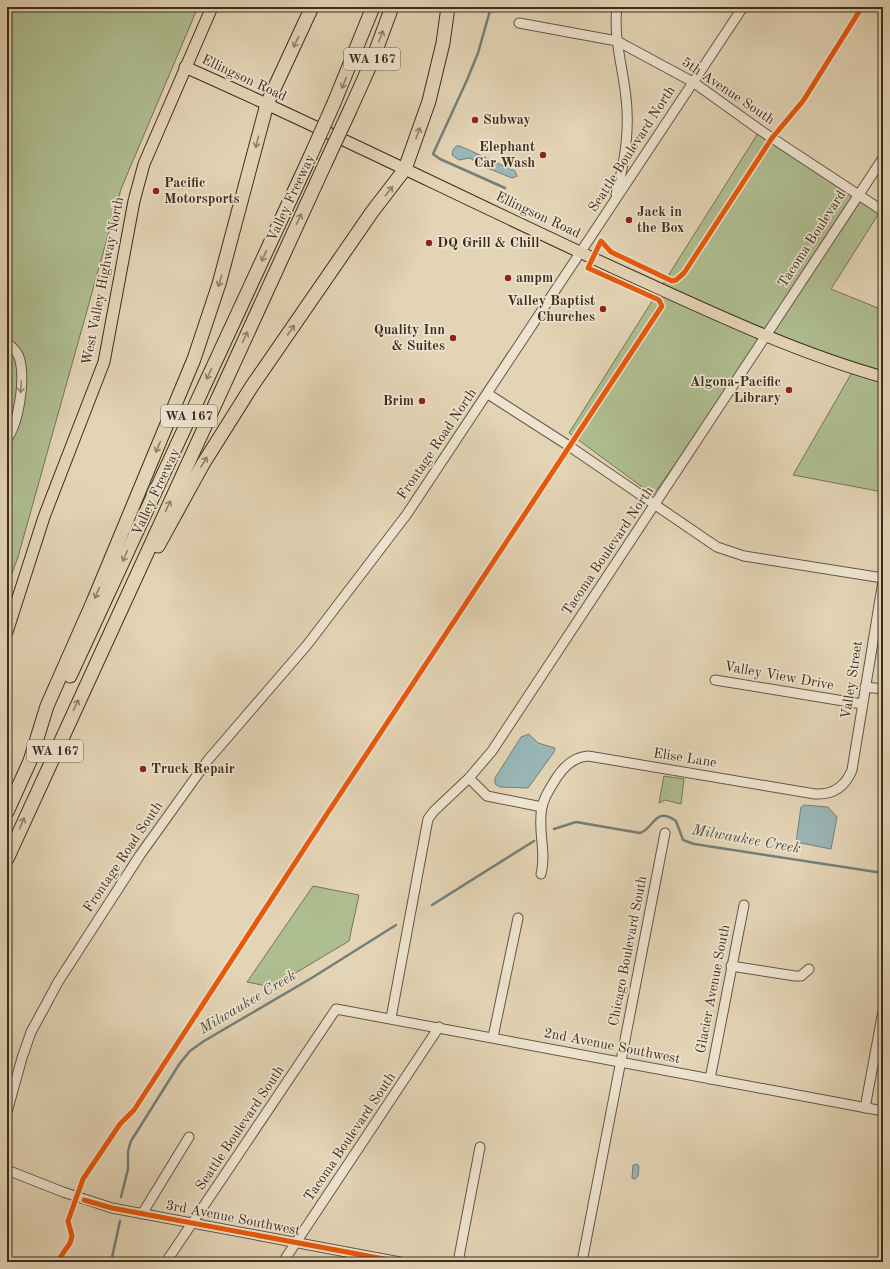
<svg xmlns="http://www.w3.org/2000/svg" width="890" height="1269" font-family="'Old Standard TT',serif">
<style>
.green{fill:#afbe91;stroke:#767558}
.water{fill:#99b6b7;stroke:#747f7a}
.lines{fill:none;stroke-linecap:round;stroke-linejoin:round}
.stream{stroke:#747f7a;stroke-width:2.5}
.minor-casing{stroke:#665644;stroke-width:11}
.major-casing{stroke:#3d2c1e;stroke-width:13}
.highway-casing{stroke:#3d2c1e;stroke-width:15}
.minor{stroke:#ede3cf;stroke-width:9}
.major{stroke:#e3d4b5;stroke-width:11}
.highway{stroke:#e3d4b5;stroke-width:13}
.highway-bridge-casing{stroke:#3d2c1e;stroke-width:15;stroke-linecap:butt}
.highway-bridge{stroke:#e3d4b5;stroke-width:13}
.cycleway-casing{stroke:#ede3cf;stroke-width:8}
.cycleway{stroke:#e8590c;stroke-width:5}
.oneway{stroke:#90806a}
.oneway2{stroke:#958876}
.poi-dot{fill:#8f2418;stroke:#ede3cf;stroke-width:1.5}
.labels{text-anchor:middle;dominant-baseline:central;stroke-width:3.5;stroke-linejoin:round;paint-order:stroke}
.shield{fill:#ede3cf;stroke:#726353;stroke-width:1}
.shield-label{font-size:13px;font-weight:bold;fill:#3d2c1e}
.street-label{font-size:14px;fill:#3d2c1e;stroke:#ede3cf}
.poi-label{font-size:14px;font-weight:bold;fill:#3d2c1e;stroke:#ede3cf;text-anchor:start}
.water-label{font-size:15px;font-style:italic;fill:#4f483d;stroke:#ede3cf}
</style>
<rect width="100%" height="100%" fill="#e3d4b5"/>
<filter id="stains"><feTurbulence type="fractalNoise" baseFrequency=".005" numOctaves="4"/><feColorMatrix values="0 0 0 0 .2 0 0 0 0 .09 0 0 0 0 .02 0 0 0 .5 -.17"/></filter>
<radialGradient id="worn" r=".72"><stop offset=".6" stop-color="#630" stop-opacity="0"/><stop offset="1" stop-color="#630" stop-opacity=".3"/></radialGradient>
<g class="green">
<polygon points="7,7 198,7 121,189 18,557 7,587"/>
<polygon points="760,130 881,210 831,289 883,310 883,492 793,475 854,369 766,337 653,495 569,433"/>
<polygon points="664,776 684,779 681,804 665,800 659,803"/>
<polygon points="313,886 359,895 349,941 272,987 247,982"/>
</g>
<g class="water">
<polygon points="456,146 460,146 515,171 517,176 512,178 480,165 470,158 459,160 452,155 453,150"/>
<polygon points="529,734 538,743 555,748 554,752 528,788 500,787 495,784 495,778 521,737"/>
<polygon points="804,805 828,807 837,817 831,849 796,842 801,807"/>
<polygon points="633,1165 637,1164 639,1166 638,1176 635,1179 632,1178"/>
</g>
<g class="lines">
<g class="stream">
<polyline points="491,7 478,53 467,80 433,154 440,159 505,188"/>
<path d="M554 829 576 822 640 833C655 828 654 806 676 821L683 840 694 844 883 873"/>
<polyline points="432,905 534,841"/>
<polyline points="121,1197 128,1169 128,1151 131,1141 180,1063 190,1051 204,1041 310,979 396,925"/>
<polyline points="111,1262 120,1221"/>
</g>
<defs>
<g id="minor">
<polyline points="519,23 617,41 693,82 760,130 883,211"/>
<path d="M616 194C625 162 630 131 626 98 623 67 613 38 617 7"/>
<path d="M7 343C13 347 18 353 20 360 25 381 19 422 7 439"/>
<polyline points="488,394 569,446 717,547 744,556 883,578"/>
<polyline points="715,680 862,704"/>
<polyline points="865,687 883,689"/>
<polyline points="469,778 487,796 542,807"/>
<path d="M541 874C547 852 537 830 542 807 544 796 551 787 557 777 565 765 574 757 588 756L815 794C833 795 845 787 852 770L883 581"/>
<polyline points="731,966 795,976 801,976 809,969"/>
<polyline points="391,1018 428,819 434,811 469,778 492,751 883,158"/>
<polyline points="493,1037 518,918"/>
<polyline points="710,1079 744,905"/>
<polyline points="865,1108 883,1011"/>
<polyline points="7,1112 22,1058 31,1032 43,1010 58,982 140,855 208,760 307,645 407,514 743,7"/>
<polyline points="7,1170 63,1192 112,1208 400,1262"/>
<polyline points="142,1214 189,1137"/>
<polyline points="166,1262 336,1009 883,1111"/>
<polyline points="283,1262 439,1027"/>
<polyline points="458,1262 480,1147"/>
<polyline points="582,1262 665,833"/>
</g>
<g id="major">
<path d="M185 67C334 133 479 206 627 274 711 312 794 352 883 377"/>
<polyline points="7,632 44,517 104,362 134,201 144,164 212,7"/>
</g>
<g id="highway">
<polyline points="334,103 373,7"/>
<polyline points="350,110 372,61 392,7"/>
<polyline points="158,546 203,464 252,386 372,212 405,169 429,101 443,43 448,7"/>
<polyline points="70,676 310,157"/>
<polyline points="31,758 47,706 93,602 194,359 219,284 267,104 312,7"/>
<polyline points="7,812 34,752"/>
<polyline points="7,859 325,164"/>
</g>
</defs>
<use href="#minor" class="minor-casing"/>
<use href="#major" class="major-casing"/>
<use href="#highway" class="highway-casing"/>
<use href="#minor" class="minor"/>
<use href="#major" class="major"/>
<use href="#highway" class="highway"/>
<defs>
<g id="highway-bridge">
<polyline points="310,157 334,103"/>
<polyline points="325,164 350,110"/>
</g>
</defs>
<use href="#highway-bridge" class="highway-bridge-casing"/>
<use href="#highway-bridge" class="highway-bridge"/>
<defs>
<g id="cycleway">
<polyline points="84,1200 112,1208 400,1262"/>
<polyline points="57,1262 70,1243 72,1236 68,1221 83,1179 120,1124 134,1110 321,823 662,306 659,300 588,268 601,241 611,252 672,281 676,280 684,273 772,138 803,101 862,7"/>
</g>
</defs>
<use href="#cycleway" class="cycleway-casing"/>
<use href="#cycleway" class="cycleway"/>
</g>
<defs><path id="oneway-shaft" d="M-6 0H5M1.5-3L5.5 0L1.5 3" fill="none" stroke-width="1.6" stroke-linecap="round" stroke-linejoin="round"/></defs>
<g class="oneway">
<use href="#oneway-shaft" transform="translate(381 36) rotate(-69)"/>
<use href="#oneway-shaft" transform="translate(296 42) rotate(115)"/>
<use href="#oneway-shaft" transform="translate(344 83) rotate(113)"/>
<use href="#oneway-shaft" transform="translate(418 133) rotate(-71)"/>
<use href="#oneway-shaft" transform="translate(257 142) rotate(104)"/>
<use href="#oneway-shaft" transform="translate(389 191) rotate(-52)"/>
<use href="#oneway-shaft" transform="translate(299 219) rotate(-65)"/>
<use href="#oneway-shaft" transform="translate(264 256) rotate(115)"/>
<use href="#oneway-shaft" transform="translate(220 281) rotate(106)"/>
<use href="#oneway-shaft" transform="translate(291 330) rotate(-56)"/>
<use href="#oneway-shaft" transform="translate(245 337) rotate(-65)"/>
<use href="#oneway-shaft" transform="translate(209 374) rotate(115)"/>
<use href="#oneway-shaft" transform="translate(158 447) rotate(113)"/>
<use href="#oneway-shaft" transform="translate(204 462) rotate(-59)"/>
<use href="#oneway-shaft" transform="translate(168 506) rotate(-65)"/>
<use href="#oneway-shaft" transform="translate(125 556) rotate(114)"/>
<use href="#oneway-shaft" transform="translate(97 593) rotate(113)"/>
<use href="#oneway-shaft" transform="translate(76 705) rotate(-65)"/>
<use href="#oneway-shaft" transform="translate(22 823) rotate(-67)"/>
</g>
<use class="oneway2" href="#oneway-shaft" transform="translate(21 387) rotate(93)"/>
<g class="poi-dot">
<circle cx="475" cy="120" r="4"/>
<circle cx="543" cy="155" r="4"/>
<circle cx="156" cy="191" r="4"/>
<circle cx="629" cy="220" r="4"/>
<circle cx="429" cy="243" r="4"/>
<circle cx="508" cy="278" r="4"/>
<circle cx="603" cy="309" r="4"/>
<circle cx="453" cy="338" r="4"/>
<circle cx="789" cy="390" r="4"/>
<circle cx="422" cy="401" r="4"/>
<circle cx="143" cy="769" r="4"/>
</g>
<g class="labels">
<g class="shield">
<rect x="344" y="48" width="56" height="22" rx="3"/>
<rect x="161" y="405" width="56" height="22" rx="3"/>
<rect x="27" y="740" width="56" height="22" rx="3"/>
</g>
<g class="shield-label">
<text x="372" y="59">WA 167</text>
<text x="189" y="416">WA 167</text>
<text x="55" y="751">WA 167</text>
</g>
<g class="street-label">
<text transform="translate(244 78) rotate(25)">Ellingson Road</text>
<text transform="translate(728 91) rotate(34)">5th Avenue South</text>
<text transform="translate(632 149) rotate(-57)">Seattle Boulevard North</text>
<text transform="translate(291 198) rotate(-65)">Valley Freeway</text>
<text transform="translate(538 215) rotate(25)">Ellingson Road</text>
<text transform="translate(812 239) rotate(-57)">Tacoma Boulevard</text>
<text transform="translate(103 281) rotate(-79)">West Valley Highway North</text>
<text transform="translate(437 444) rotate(-56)">Frontage Road North</text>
<text transform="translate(156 492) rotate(-65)">Valley Freeway</text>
<text transform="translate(608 551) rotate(-56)">Tacoma Boulevard North</text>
<text transform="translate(779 676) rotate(10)">Valley View Drive</text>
<text transform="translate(852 680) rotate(-81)">Valley Street</text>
<text transform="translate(685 758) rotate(9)">Elise Lane</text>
<text transform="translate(123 857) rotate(-56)">Frontage Road South</text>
<text transform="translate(628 951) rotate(-79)">Chicago Boulevard South</text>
<text transform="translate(713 989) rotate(-79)">Glacier Avenue South</text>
<text transform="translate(612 1046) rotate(11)">2nd Avenue Southwest</text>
<text transform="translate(240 1128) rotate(-56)">Seattle Boulevard South</text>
<text transform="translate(350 1137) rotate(-56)">Tacoma Boulevard South</text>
<text transform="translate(233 1218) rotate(11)">3rd Avenue Southwest</text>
</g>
<g class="poi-label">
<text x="483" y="120">Subway</text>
<text x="535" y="147" text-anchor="end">Elephant<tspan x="535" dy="16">Car Wash</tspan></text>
<text x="164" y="183">Pacific<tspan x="164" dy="16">Motorsports</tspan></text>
<text x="637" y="212">Jack in<tspan x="637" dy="16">the Box</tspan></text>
<text x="437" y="243">DQ Grill &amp; Chill</text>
<text x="516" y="278">ampm</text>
<text x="595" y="301" text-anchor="end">Valley Baptist<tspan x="595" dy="16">Churches</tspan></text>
<text x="445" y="330" text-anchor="end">Quality Inn<tspan x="445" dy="16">&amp; Suites</tspan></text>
<text x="781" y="382" text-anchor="end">Algona-Pacific<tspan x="781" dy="16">Library</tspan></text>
<text x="414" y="401" text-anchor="end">Brim</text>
<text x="151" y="769">Truck Repair</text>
</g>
<g class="water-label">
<text transform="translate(746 840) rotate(10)">Milwaukee Creek</text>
<text transform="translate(248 1003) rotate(-31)">Milwaukee Creek</text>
</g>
</g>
<rect width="890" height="1269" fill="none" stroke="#e3d4b5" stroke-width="24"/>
<rect x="8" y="8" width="874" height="1253" fill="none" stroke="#3d2c1e" stroke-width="2"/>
<rect x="12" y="12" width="866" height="1245" fill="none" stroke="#3d2c1e"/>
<rect width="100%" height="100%" filter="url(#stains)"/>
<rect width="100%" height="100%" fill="url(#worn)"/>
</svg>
